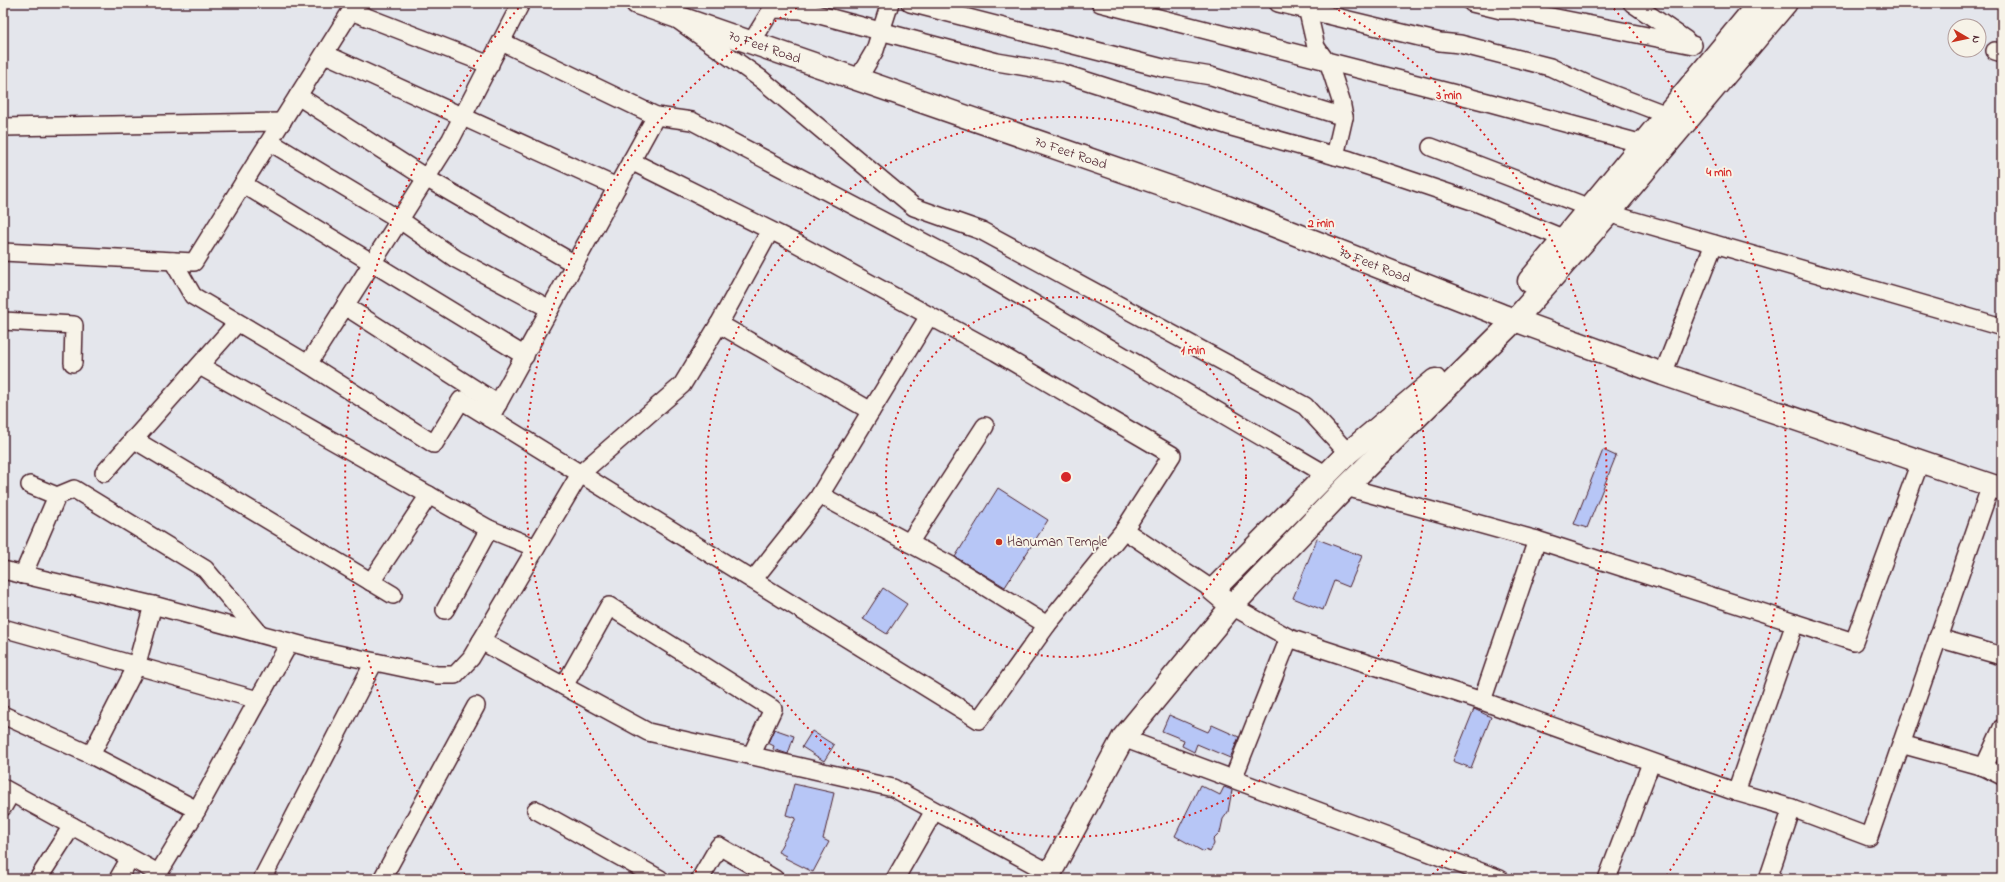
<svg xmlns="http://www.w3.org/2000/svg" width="2005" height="882" font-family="'Indie Flower',sans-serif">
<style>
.building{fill:#b7c6f6;stroke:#4a1f2b}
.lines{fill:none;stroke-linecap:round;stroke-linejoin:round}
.street-casing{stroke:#4a1f2b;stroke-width:20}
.secondary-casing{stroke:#4a1f2b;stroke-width:25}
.street{stroke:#f7f3e8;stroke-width:17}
.secondary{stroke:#f7f3e8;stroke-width:22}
.ring{fill:none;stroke:#d62828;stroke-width:2;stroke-dasharray:2 4}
.poi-dot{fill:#c8321e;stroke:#f7f3e8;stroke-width:1.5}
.labels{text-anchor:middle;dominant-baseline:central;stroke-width:4;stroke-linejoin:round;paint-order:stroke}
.street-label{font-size:14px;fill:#4a1f2b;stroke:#f7f3e8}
.poi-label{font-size:14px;fill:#4a1f2b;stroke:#f7f3e8;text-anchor:start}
.centre{fill:#d62828;stroke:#f7f3e8;stroke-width:2}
.ring-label{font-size:12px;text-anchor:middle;font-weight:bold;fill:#d62828;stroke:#f7f3e8;stroke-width:4;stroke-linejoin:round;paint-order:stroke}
</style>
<rect width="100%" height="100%" fill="#e4e6ec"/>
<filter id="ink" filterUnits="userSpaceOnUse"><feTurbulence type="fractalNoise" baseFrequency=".025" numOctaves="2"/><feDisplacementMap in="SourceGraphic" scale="8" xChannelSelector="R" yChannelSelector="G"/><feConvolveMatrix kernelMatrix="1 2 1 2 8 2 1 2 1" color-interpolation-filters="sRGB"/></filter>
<g filter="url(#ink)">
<g class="building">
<polygon points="1603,450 1616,456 1587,528 1574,524"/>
<polygon points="998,488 1048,520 1005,587 955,557"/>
<polygon points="1317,539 1362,556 1349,587 1334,581 1323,610 1293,598"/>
<polygon points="883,588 907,604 887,634 863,619"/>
<polygon points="1474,709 1491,717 1471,768 1453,761"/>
<polygon points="1169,715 1208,732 1212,725 1239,737 1230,758 1197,744 1194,752 1182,746 1184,740 1162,731"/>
<polygon points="774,729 794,736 788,754 773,749 774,746 768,743"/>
<polygon points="812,731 834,745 824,761 802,747"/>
<polygon points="794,784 834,793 823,839 829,842 813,872 785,858 786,856 778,852 796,818 786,815"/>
<polygon points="1200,785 1220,795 1224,787 1232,790 1228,812 1223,819 1220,833 1213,840 1214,844 1210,852 1205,850 1204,852 1175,836"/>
</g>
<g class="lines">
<defs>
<g id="street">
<polyline points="674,3 671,15 761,79 914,207 982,231 1305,406 1348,453"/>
<polyline points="910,3 1163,68 1211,76 1344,117"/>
<polyline points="1100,3 1487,102 1643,144"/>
<polyline points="1278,3 1440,42 1460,44 1550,67 1591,86 1667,115"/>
<polyline points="1304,3 1308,12 1316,47 1330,67 1341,101 1344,117 1335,156"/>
<polyline points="1472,3 1501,10 1515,10 1693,45"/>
<polyline points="1632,3 1686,40"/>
<polyline points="351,11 490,65"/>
<polyline points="751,43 772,9 801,10 997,62 1062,73 1232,127 1350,160 1475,202 1565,239"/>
<polyline points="1995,51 2002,53"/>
<polyline points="325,54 617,187"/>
<polyline points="858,79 875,50 890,3"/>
<polyline points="298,96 426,178 575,264"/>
<polyline points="656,116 692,121 971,267 1327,475"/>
<polyline points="3,127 282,122"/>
<polyline points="270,142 400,220 456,259 550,309"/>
<polyline points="1431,147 1590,208 2002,327"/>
<polyline points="631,161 794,242 996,352 1172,455 1124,530 1213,590"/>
<polyline points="243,184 525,356"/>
<polyline points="3,252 194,262 356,3"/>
<polyline points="173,261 193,296 308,364 434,444 461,400 979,720 1047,625 950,565 820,495"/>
<polyline points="345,306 498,404"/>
<polyline points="3,321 74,325 73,363"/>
<polyline points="719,324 871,411"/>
<polyline points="308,364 451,139 521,3"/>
<polyline points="200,366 489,529 445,610"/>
<polyline points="1663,374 1714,244"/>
<polyline points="490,418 656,116 502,42"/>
<polyline points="133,439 393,595"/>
<polyline points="104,473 237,323"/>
<polyline points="1346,487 1537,540 1854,642 1920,462"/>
<polyline points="57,496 74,489 205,569 260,634"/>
<polyline points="489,529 536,548"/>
<polyline points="909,543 985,426"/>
<polyline points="3,570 153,605 319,650 437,675 455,675 471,658 580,474 682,385 719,324 770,231"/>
<polyline points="23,575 57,496 30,485"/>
<polyline points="753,580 818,498 929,316"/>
<polyline points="371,582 429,495"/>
<polyline points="1232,606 1289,638 1482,701 1736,792 1792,808 1869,837 1991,485"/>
<polyline points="1047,625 1124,530"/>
<polyline points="3,628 258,700"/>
<polyline points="1938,638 2002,656"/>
<polyline points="481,641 648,732 893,788 1050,873"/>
<polyline points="564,686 609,606 773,709 751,756"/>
<polyline points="1482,701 1537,540"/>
<polyline points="3,715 91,755 136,667 153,605"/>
<polyline points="1123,738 1500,879"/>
<polyline points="1901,744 1984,767 2002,776"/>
<polyline points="91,755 197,810"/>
<polyline points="1984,767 2002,728"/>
<polyline points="1233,779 1289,638"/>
<polyline points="3,788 158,873"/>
<polyline points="1736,792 1795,623"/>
<polyline points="3,807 11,793"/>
<polyline points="536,810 660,879"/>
<polyline points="38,879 72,826"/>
<polyline points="118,879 130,858"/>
<polyline points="155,879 197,810 290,642"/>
<polyline points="262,879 374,662"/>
<polyline points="382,879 476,706"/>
<polyline points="700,879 719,846 775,879"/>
<polyline points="895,879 934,811"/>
<polyline points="1607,879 1651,763"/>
<polyline points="1768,879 1792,808"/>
</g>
<g id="secondary">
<path id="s1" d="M637 3 1227 207 1501 315 1663 374 2002 489"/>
<polyline points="1529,281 1759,3"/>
<polyline points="1232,606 1213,590 1348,453 1435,380"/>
<polyline points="1047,879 1123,738 1232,606 1346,487 1515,320 1609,213 1786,3"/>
</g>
</defs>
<use href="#street" class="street-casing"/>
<use href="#secondary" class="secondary-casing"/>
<use href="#street" class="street"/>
<use href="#secondary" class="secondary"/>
</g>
</g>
<g class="ring">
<circle cx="1066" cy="477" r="180"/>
<circle cx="1066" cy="477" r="360"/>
<path d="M701 876A541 541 0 0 1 804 4M1328 4A541 541 0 0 1 1431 876"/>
<path d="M465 875A721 721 0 0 1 522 4M1610 4A721 721 0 0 1 1667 875"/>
</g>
<circle class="poi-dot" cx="999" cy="542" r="4"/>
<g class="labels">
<g class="street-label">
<text stroke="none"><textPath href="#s1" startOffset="135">70 Feet Road</textPath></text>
<text stroke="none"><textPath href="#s1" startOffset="459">70 Feet Road</textPath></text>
<text stroke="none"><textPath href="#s1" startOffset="783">70 Feet Road</textPath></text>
</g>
<g class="poi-label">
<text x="1007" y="542">Hanuman Temple</text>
</g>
</g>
<circle cx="1066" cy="477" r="6" class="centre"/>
<g class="ring-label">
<text x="1449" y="99">3 min</text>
<text x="1719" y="176">4 min</text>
<text x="1321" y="227">2 min</text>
<text x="1193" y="354">1 min</text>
</g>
<rect width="2005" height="882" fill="none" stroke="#f7f3e8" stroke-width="16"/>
<rect x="8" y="8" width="1989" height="866" fill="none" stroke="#4a1f2b" stroke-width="1.5" filter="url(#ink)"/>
<g transform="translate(1967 38) rotate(99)"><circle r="19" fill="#f7f3e8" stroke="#b29e9c"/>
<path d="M0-3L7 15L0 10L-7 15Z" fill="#c8321e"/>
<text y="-6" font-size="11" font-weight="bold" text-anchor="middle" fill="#4a1f2b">N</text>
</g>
</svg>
